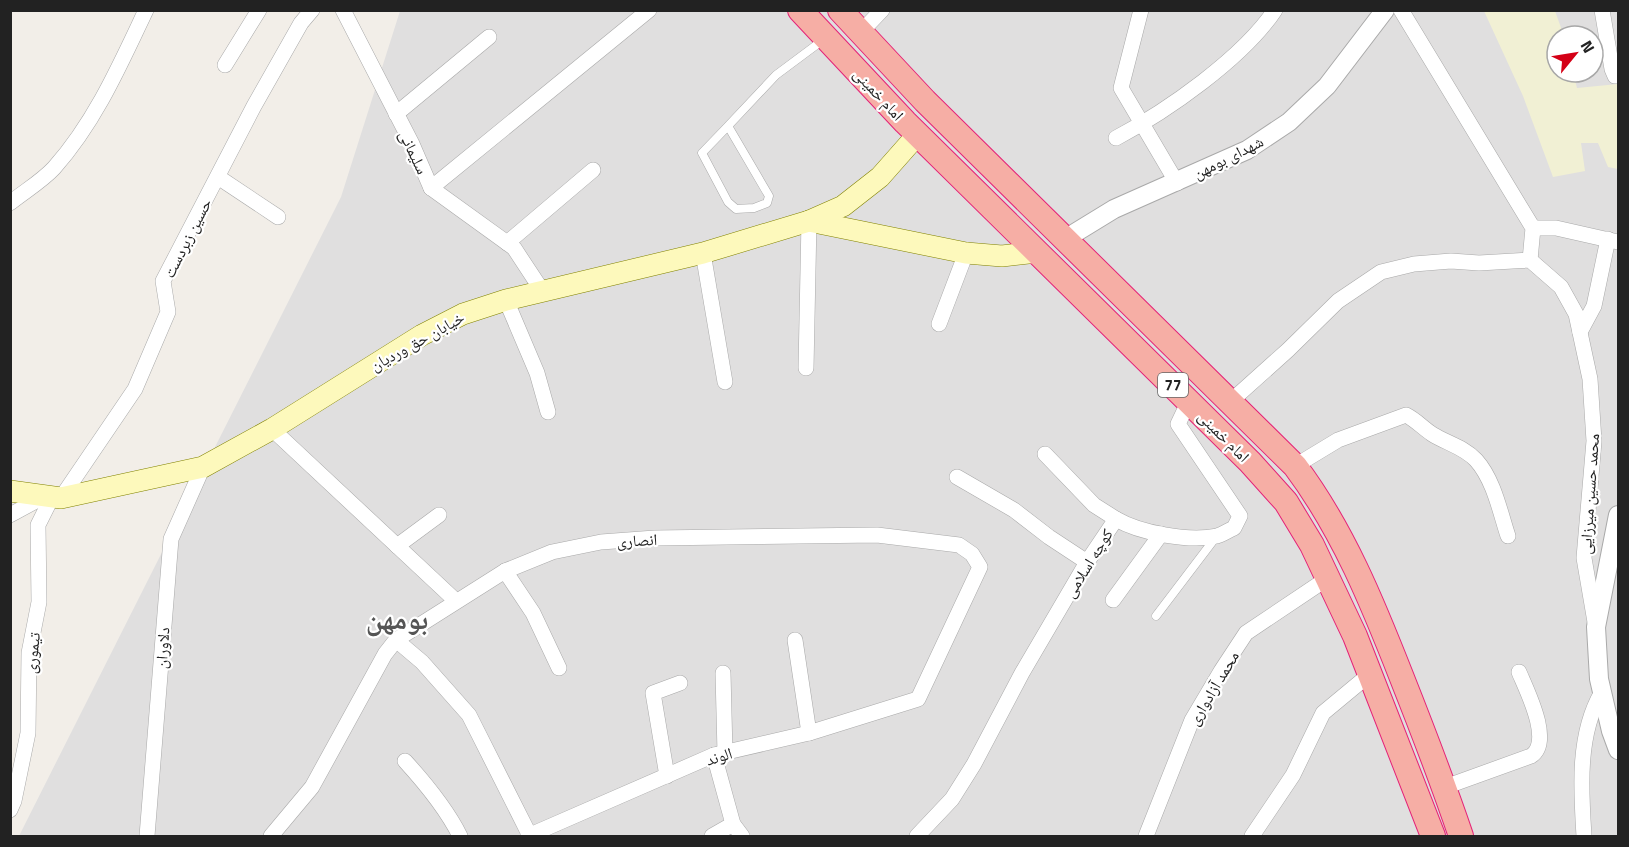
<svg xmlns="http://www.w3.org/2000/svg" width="1629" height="847" font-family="'Titillium Web','Noto Naskh Arabic',sans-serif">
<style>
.residential{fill:#e0dfdf;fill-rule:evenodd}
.farmland{fill:#f1f0d4}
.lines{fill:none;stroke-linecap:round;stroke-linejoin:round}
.service-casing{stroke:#a9a9a9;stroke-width:9}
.minor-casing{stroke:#a9a9a9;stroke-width:16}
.tertiary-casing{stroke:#a9a9a9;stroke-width:20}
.secondary-casing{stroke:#818200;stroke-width:22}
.trunk-casing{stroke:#e42278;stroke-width:26}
.service{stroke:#fff;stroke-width:8}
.minor{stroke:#fff;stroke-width:15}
.tertiary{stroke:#fff;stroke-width:18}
.secondary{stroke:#fdf9bc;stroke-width:21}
.trunk{stroke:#f6aea5;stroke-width:24}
.labels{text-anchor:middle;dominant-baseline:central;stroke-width:4.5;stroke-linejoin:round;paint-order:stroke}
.shield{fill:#fff;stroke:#646464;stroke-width:1.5}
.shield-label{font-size:15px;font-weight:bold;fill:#222}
.street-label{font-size:16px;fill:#222;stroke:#fff}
.town-label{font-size:28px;font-weight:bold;fill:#555;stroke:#fff}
</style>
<rect width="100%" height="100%" fill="#f2eee8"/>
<path class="residential" d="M400 11H1618V836H19L341 197ZM1557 36H1593V72H1557Z"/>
<polygon class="farmland" points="1484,11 1555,11 1564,36 1557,36 1557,72 1573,72 1577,88 1618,84 1618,169 1608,167 1598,143 1581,143 1585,171 1553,177 1523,96"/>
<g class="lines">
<defs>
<g id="service">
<polyline points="728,126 702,153 728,202 736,209 754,208 767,203 769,196 728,126 776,75 823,40"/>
<polyline points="1156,616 1216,537"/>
</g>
<g id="minor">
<polyline points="343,10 412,144 431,188 514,248 543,292"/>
<polyline points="1141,10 1121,88 1177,183"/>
<polyline points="1401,10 1533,228 1530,260"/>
<polyline points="1602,10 1612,69 1615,76 1618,76"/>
<polyline points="860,33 882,10"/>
<polyline points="225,65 259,10"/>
<polyline points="396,114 489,37"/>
<path d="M1116 138C1167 111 1243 58 1275 10"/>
<polyline points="218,177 278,217"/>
<polyline points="431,188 649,10"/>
<path d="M10 203C25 191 42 181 54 168 95 122 120 65 146 10"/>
<polyline points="1533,228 1556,228 1618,242"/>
<polyline points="507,243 593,170"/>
<polyline points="703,253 725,382"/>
<polyline points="506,300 537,373 548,412"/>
<polyline points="939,324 966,253"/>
<polyline points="1580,332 1594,306 1608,239"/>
<polyline points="806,368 809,221"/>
<polyline points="1230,402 1288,350 1338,301 1381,272 1414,264 1451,261 1479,263 1530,260 1561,287 1576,314 1590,379 1594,441 1584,558 1595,622"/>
<polyline points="272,429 456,601"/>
<polyline points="1045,454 1094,505 1116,519"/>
<path d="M1295 466 1338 440 1406 415C1416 420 1423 428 1432 434 1446 443 1464 447 1476 460 1494 480 1500 512 1508 536"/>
<polyline points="957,477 1014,510 1049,537 1087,562"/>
<polyline points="61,498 135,389 168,312 163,281 254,106 301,23 312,10"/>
<polyline points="10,515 45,496"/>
<polyline points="397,546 439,515"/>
<polyline points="505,571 533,613 559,668"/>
<polyline points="1113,600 1161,534"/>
<polyline points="396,640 422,662 469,715 530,836"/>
<polyline points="795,640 809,733"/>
<polyline points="723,673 725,753"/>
<polyline points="714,755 733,824 742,836"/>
<path d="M405 761C426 784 446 808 460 836"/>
<polyline points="667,776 653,693 680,683"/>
<path d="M1445 787 1531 756C1553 742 1527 691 1519 672"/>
<polyline points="10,810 14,801 28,733 29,653 39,602 38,525 52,497"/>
<polyline points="147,836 171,539 203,467"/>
<polyline points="271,836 312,787 385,654 396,640 505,571 552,552 601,542 655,538 877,535 959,545 972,554 980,567 918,699 809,733 714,755 528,836"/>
<polyline points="712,836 733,824"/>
<path d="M917 836 952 799 974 764 1022 673 1087 562 1116 519C1140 533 1189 542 1217 536 1223 534 1229 530 1234 528L1240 516 1178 424 1189 401"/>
<polyline points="1146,836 1192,720 1221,671 1246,633 1328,578"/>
<polyline points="1252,836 1293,775 1323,713 1370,674"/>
<path d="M1584 836C1581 790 1577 734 1602 692"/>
</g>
<g id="tertiary">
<polyline points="1065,239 1114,209 1247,150 1289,122 1327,86 1385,10"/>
<polyline points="1618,515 1596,627 1599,679 1611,731 1618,750"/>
</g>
<g id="secondary">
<polyline points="809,221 966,253 1002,256 1037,252"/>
<polyline points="10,491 61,498 203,467 272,429 422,335 463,314 506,300 703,253 809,221 843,206 880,177 918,134"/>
</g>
<g id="trunk">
<polyline points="800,10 905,122 1250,462 1286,502 1312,545 1355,636 1433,836"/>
<path d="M840 10 925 101 1295 466C1343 530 1373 604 1402 678 1423 731 1443 783 1461 836"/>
</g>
</defs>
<use href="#service" class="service-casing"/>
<use href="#minor" class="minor-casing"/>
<use href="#tertiary" class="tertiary-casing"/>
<use href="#secondary" class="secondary-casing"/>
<use href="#trunk" class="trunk-casing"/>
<use href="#service" class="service"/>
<use href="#minor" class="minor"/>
<use href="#tertiary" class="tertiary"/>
<use href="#secondary" class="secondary"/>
<use href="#trunk" class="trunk"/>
</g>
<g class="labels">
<rect class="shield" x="1158" y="373" width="30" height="24" rx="4.5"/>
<g class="shield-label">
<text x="1173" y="385">77</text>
</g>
<g class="street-label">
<text transform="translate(879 94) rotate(47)">امام خمینی</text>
<text transform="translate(414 152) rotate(65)">سلیمانی</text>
<text transform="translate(1228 157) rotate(-27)">شهدای بومهن</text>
<text transform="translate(187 238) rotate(-63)">حسین زبردست</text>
<text transform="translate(417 341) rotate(-29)">خیابان حق وردیان</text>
<text transform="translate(1224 436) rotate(45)">امام خمینی</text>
<text transform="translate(1589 494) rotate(-86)">محمد حسین میرزایی</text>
<text transform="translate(637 540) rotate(-3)">انصاری</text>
<text transform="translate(1088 563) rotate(-58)">کوچه اسلامی</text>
<text transform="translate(162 648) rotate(-86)">دلاوران</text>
<text transform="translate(32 653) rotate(-84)">تیموری</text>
<text transform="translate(1213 688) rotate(-59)">محمد آزادواری</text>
<text transform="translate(719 756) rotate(-17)">الوند</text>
</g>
<g class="town-label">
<text x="397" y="618">بومهن</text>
</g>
</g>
<rect width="1629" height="847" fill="none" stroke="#222222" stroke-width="24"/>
<g transform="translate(1575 54) rotate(60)"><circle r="28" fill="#ffffff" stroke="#a7a7a7" stroke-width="1.5"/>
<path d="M0-4.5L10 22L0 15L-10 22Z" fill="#d40016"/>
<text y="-9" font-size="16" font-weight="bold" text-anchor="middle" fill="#222222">N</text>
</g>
</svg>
